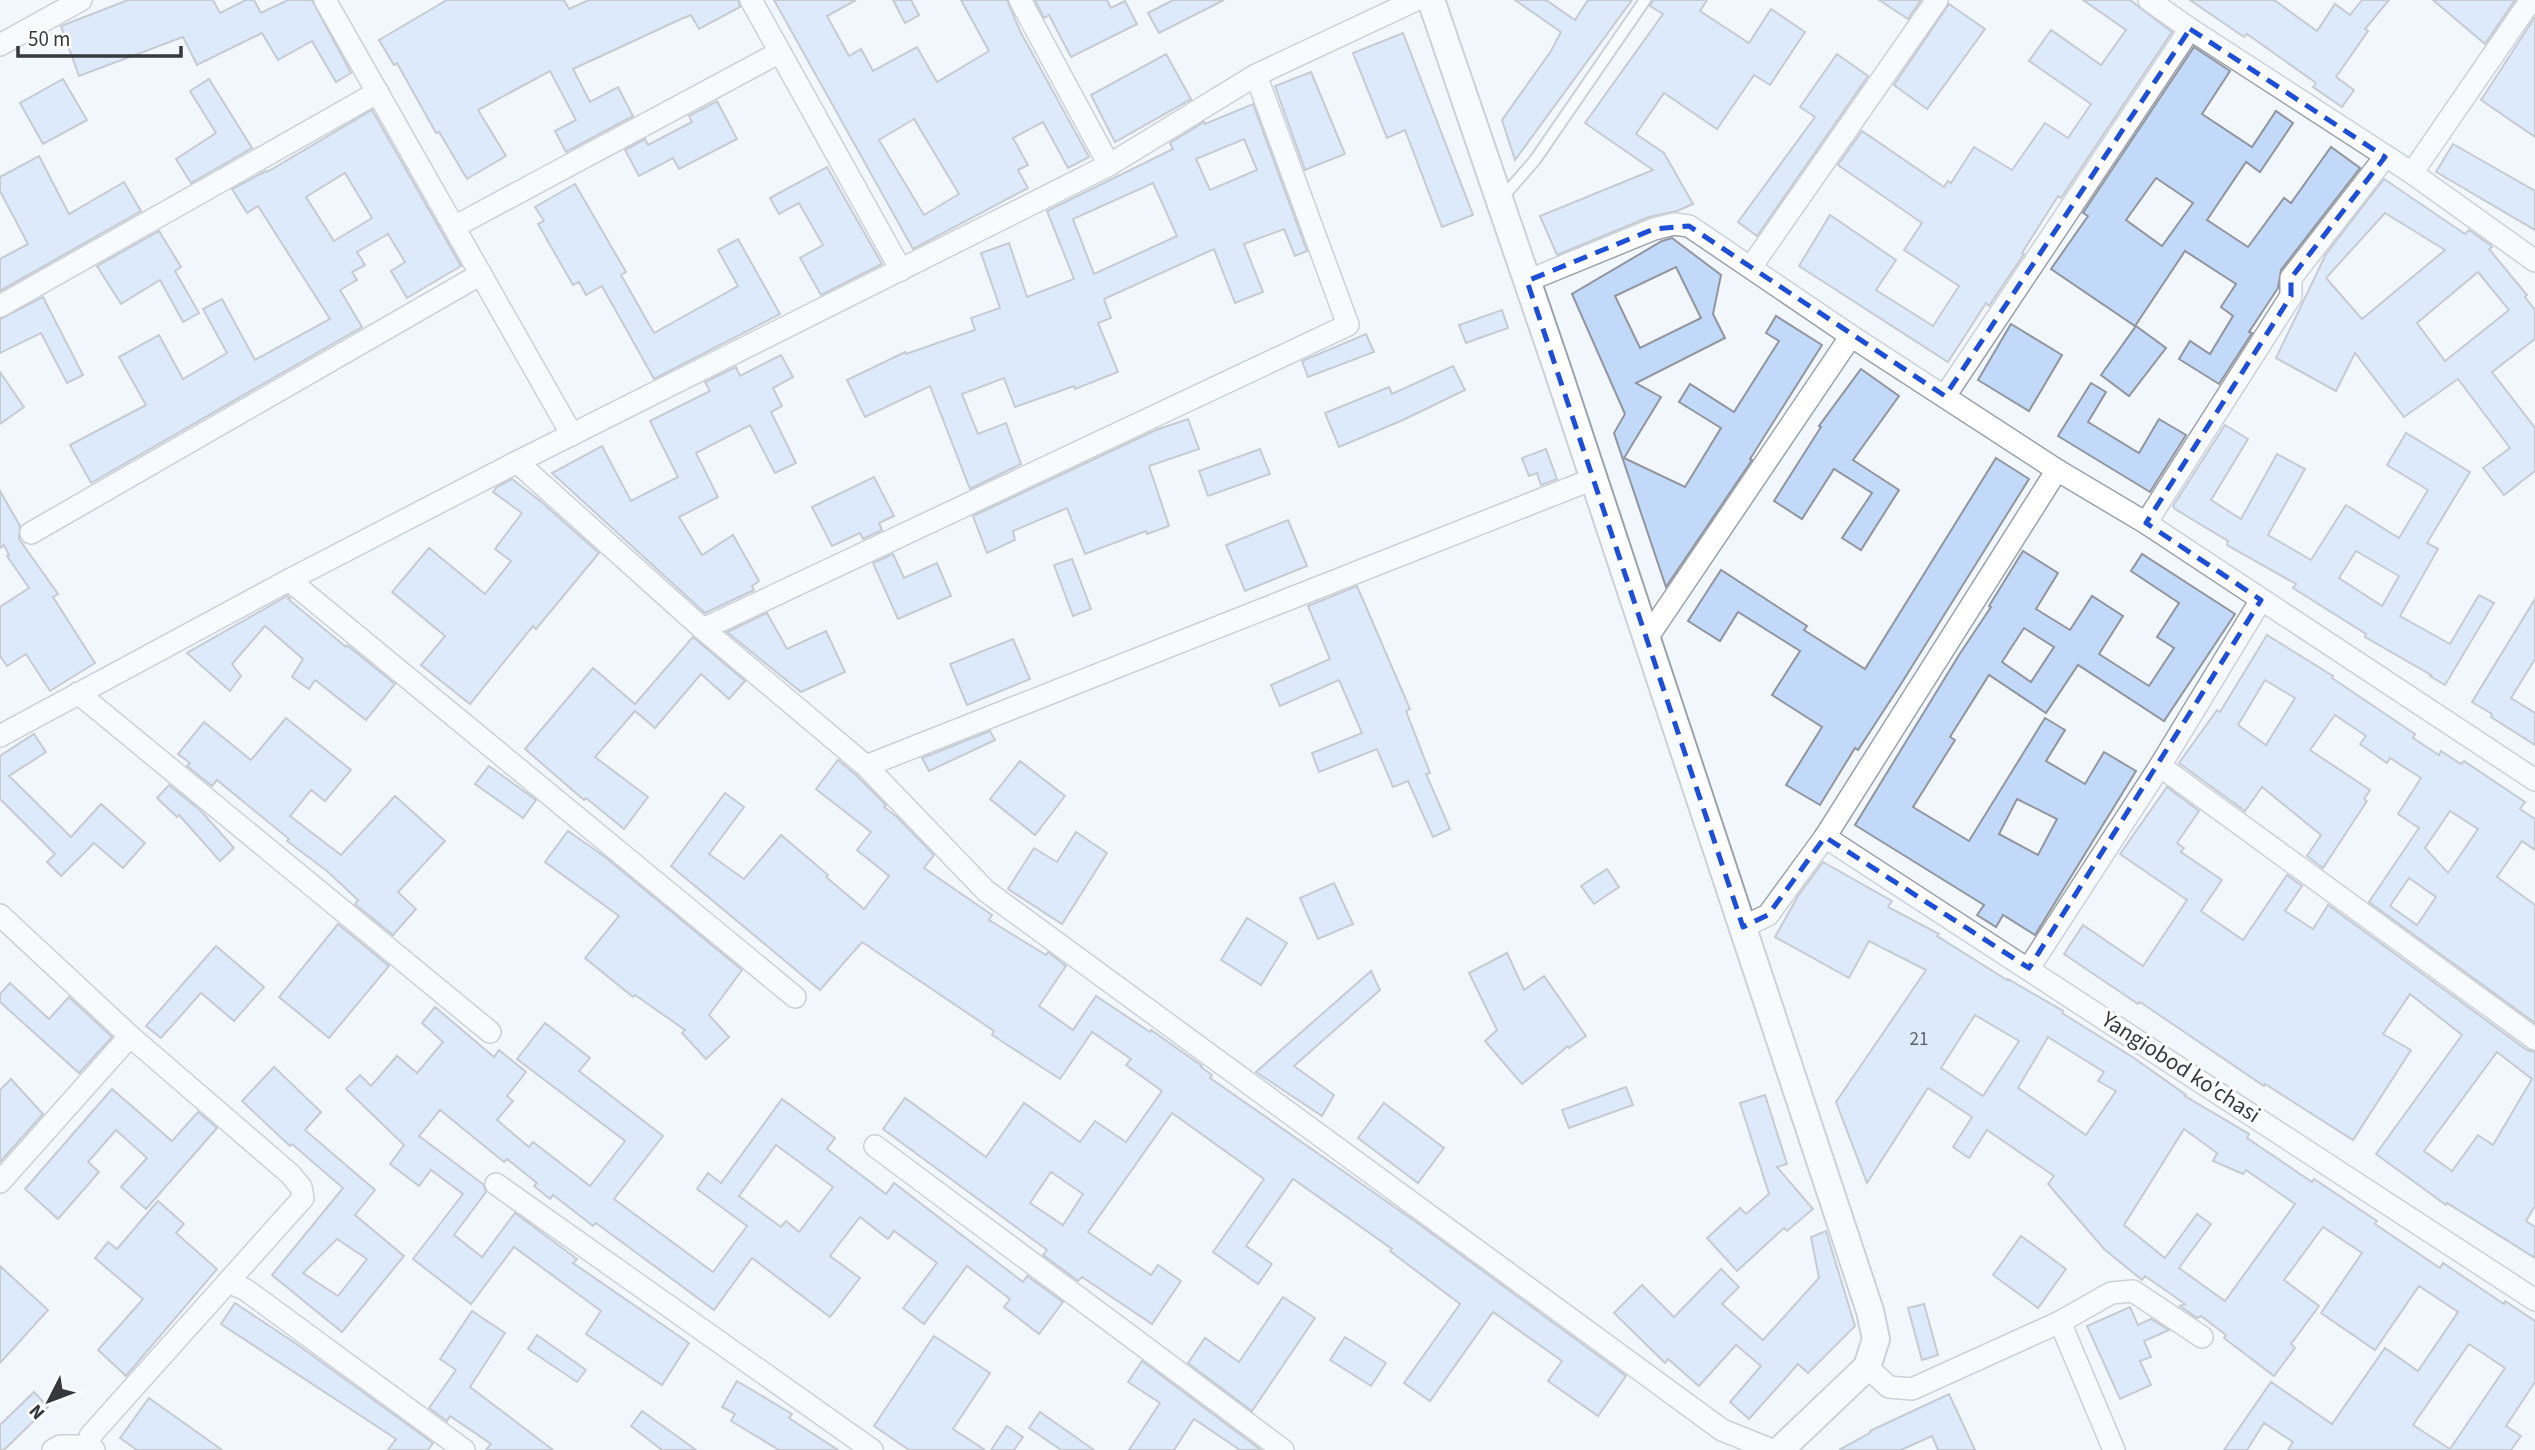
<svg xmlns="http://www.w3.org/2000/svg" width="2535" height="1450" font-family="'Source Sans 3',sans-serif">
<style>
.building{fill:#c3d9f9;stroke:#91969e;stroke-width:2;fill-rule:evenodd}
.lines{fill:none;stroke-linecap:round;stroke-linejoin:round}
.service-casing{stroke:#9ca2aa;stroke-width:14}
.minor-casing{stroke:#9ca2aa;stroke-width:24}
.tertiary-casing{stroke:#9ca2aa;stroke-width:30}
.service{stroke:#fff;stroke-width:10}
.minor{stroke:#fff;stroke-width:21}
.tertiary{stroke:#fff;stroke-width:26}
.marked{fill:none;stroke:#1d4ed8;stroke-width:5;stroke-dasharray:14 9;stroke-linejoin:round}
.labels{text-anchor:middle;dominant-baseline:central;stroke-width:6;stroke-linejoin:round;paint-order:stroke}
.number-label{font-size:19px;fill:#59606a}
.street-label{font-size:23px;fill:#36383b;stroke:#fff}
</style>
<rect width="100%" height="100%" fill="#f2f7fe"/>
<g class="building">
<polygon points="128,0 213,0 220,13 246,0 254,0 261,13 288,0 312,0 351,73 336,82 312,41 278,60 262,33 197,65 183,37 79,76 61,26"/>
<polygon points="447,0 564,0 569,9 589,0 738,0 740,7 699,29 691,15 681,19 573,69 590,102 618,87 633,116 566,152 555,131 576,120 550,71 478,110 506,156 467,179 439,132 436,133 397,63 394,65 379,40"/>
<path d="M774 0H856L827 16 849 56 861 49 873 71 917 47 937 82 989 51 961 0H1007L1020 31 1089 157 1068 168 1043 122 1013 138 1028 165 1018 170 1028 188 913 249ZM914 119 959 194 924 215 879 140Z"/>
<polygon points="893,0 911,0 919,15 905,23"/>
<polygon points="1035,0 1107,0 1111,8 1125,1 1137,24 1071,57 1049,15 1044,18"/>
<polygon points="1173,0 1224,0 1159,33 1148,13"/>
<polygon points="1515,0 1546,0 1575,20 1588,0 1632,0 1515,160 1502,120 1551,51 1561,32"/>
<polygon points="1653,0 1707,0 1700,11 1749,43 1771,9 1805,32 1770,85 1754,75 1717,129 1664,93 1636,134 1664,153 1693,204 1677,211 1649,217 1557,255 1540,216 1653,170 1585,123 1663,14 1650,6"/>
<polygon points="1879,0 1921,0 1908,19"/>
<polygon points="2083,0 2130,0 2172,32 2061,198 2058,196 2022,253 2024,254 1989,306 1986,303 1948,362 1799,266 1830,215 1896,260 1876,290 1933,326 1959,286 1904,250 1922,223 1838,165 1862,131 1944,187 1948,181 1951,183 1974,147 2012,170 2045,123 2068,138 2091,104 2029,61 2051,30 2101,65 2126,30"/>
<polygon points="2190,0 2274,0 2317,31 2335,4 2350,15 2362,0 2389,0 2365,29 2368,31 2336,77 2354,90 2342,107 2313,87 2316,83 2247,34 2244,37"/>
<polygon points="2433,0 2515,0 2485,44"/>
<polygon points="1949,4 1985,29 1927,109 1894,85"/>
<polygon points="2535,17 2535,137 2481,100"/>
<polygon points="1403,33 1473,215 1442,227 1405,130 1387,138 1353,53"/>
<path d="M2194 47 2230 71 2202 114 2252 147 2276 111 2293 123 2260 172 2246 162 2207 220 2248 247 2284 198 2291 203 2331 147 2360 168 2281 270 2278 288 2249 332 2252 333 2219 384 2179 359 2190 341 2210 354 2233 316 2221 307 2236 284 2185 251 2135 326 2051 269 2088 216 2083 213ZM2156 178 2193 203 2162 246 2126 220Z"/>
<polygon points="1166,54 1191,99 1115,142 1091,95"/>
<polygon points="1837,54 1868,76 1757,236 1738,222 1815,117 1800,107"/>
<polygon points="1311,72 1345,154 1305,170 1275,86"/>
<polygon points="63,79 87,120 43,144 20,103"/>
<polygon points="209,79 252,148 191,183 176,159 216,133 190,91"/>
<polygon points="717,101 737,139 679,169 673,158 639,176 625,150 645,139 648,145 692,122 689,116"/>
<path d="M1253 104 1307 251 1295 256 1284 229 1244 244 1263 292 1235 303 1214 249 1104 299 1111 318 1098 323 1118 372 1075 389 1074 386 1015 407 1004 378 962 394 978 434 1006 423 1021 464 970 489 930 386 865 417 847 380 905 352 906 354 975 330 971 318 1000 308 981 253 1009 243 1027 297 1074 279 1047 211 1173 149 1170 143 1204 122 1205 124ZM1244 139 1257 170 1210 190 1196 159ZM1153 183 1177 236 1094 274 1073 219Z"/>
<path d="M372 110 461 266 407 298 391 271 405 262 388 234 357 252 365 265 352 272 357 280 340 290 362 327 91 483 70 445 146 405 119 357 159 335 183 379 227 353 203 309 222 299 255 360 330 319 258 206 247 213 232 189 266 171 267 172ZM345 173 372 218 334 241 306 197Z"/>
<polygon points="2453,144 2535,191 2535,230 2436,172"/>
<polygon points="39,156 69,214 124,182 141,211 0,291 0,259 28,244 0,191 0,177"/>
<polygon points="827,167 882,264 821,295 800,258 823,245 799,203 779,214 770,198"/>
<path d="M2384 179 2465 234 2469 230 2490 245 2492 247 2489 249 2527 295 2525 297 2535 310V339L2492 372 2535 428V471L2504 495 2483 468 2510 448 2458 379 2404 417 2355 353 2336 391 2276 358 2326 254ZM2385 213 2445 250 2362 319 2326 278ZM2478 272 2509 310 2445 361 2417 323Z"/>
<polygon points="575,184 626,272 621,275 654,333 738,286 718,250 738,239 780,314 654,379 602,286 586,295 579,282 573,285 538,224 544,221 535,207"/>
<polygon points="159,231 181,267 175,271 199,313 183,322 160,280 121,304 97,266"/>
<path d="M1672 238 1721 275 1713 314 1725 338 1636 383 1661 397 1624 458 1685 487 1721 428 1679 402 1690 384 1734 412 1779 341 1766 333 1776 316 1822 345 1750 459 1752 460 1666 587 1614 433 1625 414 1572 294 1662 241ZM1676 267 1701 318 1640 348 1615 296Z"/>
<polygon points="43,297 83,375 67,383 41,333 0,353 0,319"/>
<polygon points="1502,310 1508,328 1466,343 1459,325"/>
<polygon points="2011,324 2062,355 2029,411 1978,380"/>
<polygon points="2136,326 2166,348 2129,396 2101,375"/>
<polygon points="1366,334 1374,352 1308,377 1302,361"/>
<polygon points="781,355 793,377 773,388 782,406 771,412 796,463 775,473 750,425 696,453 718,497 679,517 702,555 733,535 759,581 752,586 754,590 705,613 552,473 602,446 631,501 678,477 650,421 710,391 705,382 736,367 740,376"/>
<polygon points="1453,366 1465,390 1403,420 1339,447 1325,413 1389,387 1392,394"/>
<polygon points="1861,369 1899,396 1853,460 1899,490 1861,550 1842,538 1872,493 1834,469 1802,519 1774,501 1821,427 1819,426"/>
<polygon points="0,372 24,407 0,424"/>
<polygon points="2091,383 2106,392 2088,422 2139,453 2159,419 2186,435 2150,492 2058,436"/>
<polygon points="1188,419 1199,449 1149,466 1169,526 1147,534 1146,531 1085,554 1067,508 1013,531 1015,540 987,553 973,516 1156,430"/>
<path d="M2225 425 2248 439 2211 500 2241 519 2277 454 2305 469 2268 535 2311 560 2346 505 2399 538 2428 490 2387 465 2406 433 2470 472 2427 543 2438 549 2400 616 2450 644 2479 595 2494 603 2445 685 2430 676 2431 675 2365 637 2366 634 2293 588 2296 584 2227 545 2228 541 2175 509 2173 506ZM2356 551 2399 576 2382 606 2339 578Z"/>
<polygon points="1260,449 1270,474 1208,496 1199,471"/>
<polygon points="1546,449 1557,479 1541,485 1537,473 1529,476 1522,458"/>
<polygon points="1996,458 2029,479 1901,684 1858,750 1855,748 1820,805 1786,785 1822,727 1772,695 1800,651 1738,612 1720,641 1688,621 1721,570 1807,626 1804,630 1865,669"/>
<polygon points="874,477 894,516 879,523 882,530 863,539 860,533 832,546 812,507"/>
<polygon points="512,479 539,500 599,553 536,629 533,626 470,704 421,665 445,636 392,592 429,548 485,594 511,561 495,549 522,513 493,492 497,487"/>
<polygon points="0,491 20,526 19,539 58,594 53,597 95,663 50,691 26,654 7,666 0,656 0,607 29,588 7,556 9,555 4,545 0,548"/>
<polygon points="1288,520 1307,566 1245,591 1226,545"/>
<path d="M2023 551 2058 573 2036 609 2070 630 2092 596 2123 616 2099 654 2149 686 2174 648 2157 637 2179 603 2131 571 2142 554 2235 614 2164 721 2078 665 2046 713 1989 675 1950 737 1955 740 1913 807 1969 841 2045 718 2065 730 2046 761 2085 784 2104 752 2136 771 2035 935 2003 915 1996 927 1977 915 1984 905 1855 825 1959 655 1991 607 1989 606ZM2024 628 2054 647 2031 682 2002 662ZM2017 799 2057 819 2038 855 1999 834Z"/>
<polygon points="893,554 904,578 937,563 951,596 898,619 873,563"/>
<polygon points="1072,559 1091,609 1073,616 1054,565"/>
<polygon points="1357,586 1410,709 1406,711 1430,773 1426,774 1450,829 1433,837 1408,781 1393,787 1377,749 1319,772 1312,753 1362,733 1339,680 1280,706 1271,685 1330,659 1308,606"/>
<polygon points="287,596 290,598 288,599 346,647 347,645 395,684 366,720 315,680 309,689 292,677 303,659 265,626 232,664 241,676 230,691 187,653"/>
<polygon points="2535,599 2535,659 2511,698 2535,713 2535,745 2491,717 2492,714 2472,702"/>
<polygon points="767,613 787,649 826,631 845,672 801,692 727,632"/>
<path d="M2267 635 2333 676 2332 678 2415 734 2413 738 2439 755 2441 751 2461 764 2464 761 2525 802 2520 809 2535 819V850L2522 841 2497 877 2535 905V1023L2369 902 2419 828 2398 814 2421 778 2390 758 2387 763 2360 744 2366 736 2335 715 2310 750 2370 790 2364 799 2367 801 2323 868 2307 856 2321 835 2262 787 2245 811 2179 763 2217 710 2220 712ZM2265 680 2295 698 2266 745 2238 725ZM2450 811 2478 829 2448 873 2425 848ZM2409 878 2436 897 2417 925 2390 906Z"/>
<polygon points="693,637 745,681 729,699 701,674 655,728 635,711 595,757 648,797 624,829 586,798 584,800 577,794 525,749 593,668 635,704"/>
<polygon points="1013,639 1030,679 967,705 950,664"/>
<polygon points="286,718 351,770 325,801 311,790 290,816 341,855 395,796 445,841 398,892 416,909 393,935 355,904 358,900 327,871 287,841 289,839 217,780 212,786 187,766 190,763 178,754 204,722 251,760"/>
<polygon points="990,731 995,740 929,771 922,758"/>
<polygon points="34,734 46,752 9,776 71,837 101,804 145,843 123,868 94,843 61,876 47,862 55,854 0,799 0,756"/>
<path d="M838 760 857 776 886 805 884 807 897 817 934 855 924 868 992 915 989 920 1046 955 1048 952 1066 966 1039 1006 1073 1030 1096 996 1150 1032 1151 1030 1202 1066 1201 1067 1212 1075 1210 1078 1416 1222 1626 1376 1598 1416 1548 1381 1562 1361 1493 1312 1430 1401 1404 1383 1460 1304 1390 1251 1392 1249 1293 1179 1246 1246 1272 1264 1258 1284 1213 1252 1264 1179 1172 1113 1088 1232 1151 1275 1158 1265 1181 1281 1152 1324 1082 1277 1078 1281 1043 1255 1047 1250 883 1129 905 1098 986 1157 1024 1103 1080 1142 1095 1121 1126 1142 1162 1091 1126 1065 1131 1059 1092 1032 1060 1079 992 1035 994 1031 862 942 820 990 671 866 725 793 744 807 709 854 744 879 781 835 828 875 826 877 864 909 889 876 857 850 871 832 816 789ZM1051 1172 1083 1194 1063 1225 1030 1203Z"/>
<polygon points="1020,761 1065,796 1035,835 990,799"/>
<polygon points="489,766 536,800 523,818 475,784"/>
<polygon points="169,785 201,811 234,848 220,861 179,815 177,817 157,798"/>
<path d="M2167 787 2199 811 2177 843 2184 848 2181 852 2222 880 2201 911 2243 940 2287 875 2302 886 2285 911 2313 929 2328 905 2527 1050 2535 1052V1206L2526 1221 2535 1227V1258L2447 1203 2446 1205 2376 1154 2462 1035 2410 994 2383 1034 2411 1050 2353 1140 2265 1084 2264 1086 2140 1002 2138 1004 2064 954 2083 925 2143 966 2187 900 2120 854ZM2497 1052 2532 1079 2493 1145 2478 1135 2452 1171 2424 1151Z"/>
<polygon points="568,831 605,857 742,970 709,1015 729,1037 706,1059 682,1033 685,1030 635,995 633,997 585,958 619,916 545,862"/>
<polygon points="1076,832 1107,853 1062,924 1008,889 1034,848 1057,862"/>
<path d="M1823 862 1892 901 1888 907 1939 934 1937 936 2007 980 2008 979 2063 1011 2062 1013 2134 1058 2186 1095 2185 1096 2249 1134 2247 1138 2312 1182 2314 1179 2377 1221 2375 1224 2440 1268 2443 1263 2504 1304 2505 1301 2535 1321V1382L2506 1426 2521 1436 2511 1450H2288L2293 1442 2264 1423 2247 1450H2224L2271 1382 2332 1424 2385 1348 2418 1371 2458 1312 2419 1286 2375 1350 2321 1313 2362 1253 2323 1227 2284 1280 2319 1306 2291 1344 2295 1348 2274 1376 2224 1338 2226 1335 2201 1316 2197 1318 2180 1306 2185 1304 2145 1276 2142 1280 2104 1249 2048 1184 2054 1176 1987 1130 1969 1158 1953 1147 1972 1117 1928 1088 1867 1183 1836 1102 1926 970 1869 941 1849 978 1775 937 1798 896ZM1975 1015 2019 1041 1983 1096 1941 1068ZM2048 1037 2104 1072 2098 1081 2116 1091 2086 1135 2018 1088ZM2184 1129 2217 1153 2213 1161 2243 1174 2246 1170 2295 1204 2225 1301 2179 1268 2211 1224 2197 1214 2165 1258 2124 1225ZM2469 1344 2505 1368 2450 1449 2413 1425Z"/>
<polygon points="1607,869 1619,887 1594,904 1581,886"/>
<polygon points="1334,883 1353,924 1318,939 1300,898"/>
<polygon points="1247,918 1287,943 1261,985 1221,960"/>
<polygon points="338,924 389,966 329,1038 279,997"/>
<polygon points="216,946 264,987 234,1021 201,993 161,1038 146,1026"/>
<polygon points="1507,953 1524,990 1544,976 1586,1036 1569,1048 1568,1046 1522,1084 1485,1041 1497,1030 1469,973"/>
<polygon points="1371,971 1380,990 1294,1066 1334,1095 1322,1116 1256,1072"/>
<polygon points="10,983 49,1019 69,997 112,1037 79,1073 0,1002 0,994"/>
<path d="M435 1007 494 1057 499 1050 526 1072 507 1096 513 1101 497 1120 529 1147 533 1142 590 1186 625 1141 517 1059 545 1023 590 1058 579 1071 663 1136 614 1199 713 1272 747 1226 697 1189 708 1173 721 1183 782 1099 835 1138 827 1149 886 1194 894 1183 1023 1282 1027 1276 1063 1302 1039 1334 1004 1307 1010 1299 967 1266 924 1324 903 1308 937 1263 894 1231 888 1239 860 1217 830 1256 860 1278 830 1317 752 1258 714 1310 596 1223 593 1226 553 1195 550 1199 534 1186 537 1183 507 1159 504 1162 440 1110 419 1136 483 1184 486 1192 454 1235 482 1257 515 1213 577 1259 573 1263 689 1343 662 1385 586 1334 601 1311 514 1247 471 1304 413 1259 463 1194 431 1170 419 1186 390 1164 404 1145 346 1089 360 1075 371 1086 397 1056 417 1073 443 1042 422 1023ZM776 1145 833 1187 799 1232 786 1221 781 1227 739 1196Z"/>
<path d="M274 1067 321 1112 305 1130 375 1190 355 1215 404 1256 342 1332 272 1275 343 1188 292 1144 290 1146 242 1101ZM337 1239 367 1259 338 1296 303 1273Z"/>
<polygon points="11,1079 43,1114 0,1162 0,1090"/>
<polygon points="1626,1087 1633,1105 1569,1128 1562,1110"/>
<polygon points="112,1089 172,1141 198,1112 217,1128 146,1209 121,1187 147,1158 116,1130 88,1162 99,1172 58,1219 25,1189"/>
<polygon points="1765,1095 1787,1164 1777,1167 1813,1209 1787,1231 1784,1228 1737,1271 1707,1238 1740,1208 1746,1214 1769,1194 1740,1103"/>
<polygon points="1384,1103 1444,1148 1418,1183 1358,1138"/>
<polygon points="158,1201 184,1224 176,1233 217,1269 126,1376 98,1350 143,1299 95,1258 108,1242 117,1249"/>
<polygon points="1826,1231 1855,1326 1808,1373 1798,1364 1749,1419 1730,1402 1761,1366 1736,1345 1699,1386 1668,1359 1665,1363 1614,1313 1642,1285 1674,1317 1721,1269 1739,1287 1722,1304 1763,1340 1819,1278 1811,1237"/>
<polygon points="2021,1236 2066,1269 2038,1308 1993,1275"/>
<polygon points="0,1266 48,1310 0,1363"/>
<polygon points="1283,1297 1315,1318 1252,1411 1188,1363 1205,1338 1239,1362"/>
<polygon points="235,1303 298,1345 433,1443 428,1450 388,1450 396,1439 221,1324"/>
<polygon points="1924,1304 1938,1355 1922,1360 1908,1308"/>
<polygon points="2130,1307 2138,1325 2151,1319 2169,1330 2144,1341 2151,1357 2140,1361 2151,1385 2120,1399 2087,1326"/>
<polygon points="472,1311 505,1333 470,1387 553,1450 486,1450 491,1444 450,1416 447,1421 429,1408 456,1370 440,1359"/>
<polygon points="537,1335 586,1370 577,1382 528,1349"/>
<polygon points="934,1336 990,1373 953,1429 985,1450 909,1450 874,1426"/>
<polygon points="1345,1337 1386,1363 1371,1386 1330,1360"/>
<polygon points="1142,1361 1146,1364 1261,1450 1240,1450 1194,1419 1174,1450 1129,1450 1160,1403 1128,1382"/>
<polygon points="737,1381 792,1414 789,1418 838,1450 779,1450 731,1421 735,1414 722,1407"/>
<polygon points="34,1392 48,1407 4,1450 0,1450 0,1425"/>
<polygon points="1949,1394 1975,1450 1938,1450 1932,1436 1901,1450 1839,1450 1870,1433 1870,1431"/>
<polygon points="149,1398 222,1450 137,1450 120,1438"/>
<polygon points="642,1411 696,1450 662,1450 631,1426"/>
<polygon points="1040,1412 1094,1450 1061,1450 1029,1428"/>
<polygon points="1007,1426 1023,1437 1014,1450 991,1450"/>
</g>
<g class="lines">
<defs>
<polyline id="service" points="1501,199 1535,160 1645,0"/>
<g id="minor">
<polyline points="325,0 572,435"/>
<polyline points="751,0 901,270"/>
<polyline points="1020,0 1109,165"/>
<polyline points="2149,0 2190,29 2412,173 2535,261"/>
<polyline points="0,45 81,0"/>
<polyline points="2412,173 2531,0"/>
<polyline points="454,227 780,52"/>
<polyline points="1751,267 1937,0"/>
<polyline points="1527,281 1654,229 1674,224 1689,226 1851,336 2057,470 2146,523 2535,780"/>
<polyline points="0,306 378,92"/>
<polyline points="1945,396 2190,29"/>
<polyline points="517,462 703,629 866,766 986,891 1722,1430 1772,1450"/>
<polyline points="2146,523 2291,296 2291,278 2385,157"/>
<polyline points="31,533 481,274"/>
<polyline points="289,580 795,997"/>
<polyline points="703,629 1348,325 1256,75"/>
<polyline points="1647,638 1851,336"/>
<polyline points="78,693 490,1032"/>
<polyline points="0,736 289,580 517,462 1109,165 1256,75 1416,0"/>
<polyline points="866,766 1593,479"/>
<polyline points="2160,766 2535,1039"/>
<polyline points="1825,837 2535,1300"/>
<polyline points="0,915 130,1036 290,1174 301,1187 303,1198 90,1436 90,1446 94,1450"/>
<polyline points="1743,927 1768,915 1825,837 2057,470"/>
<polyline points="2029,968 2160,766 2261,600"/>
<polyline points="875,1146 1283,1450"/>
<polyline points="0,1182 130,1036"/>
<polyline points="496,1184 872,1450"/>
<polyline points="229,1282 246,1290 464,1450"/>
<polyline points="2060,1322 2114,1450"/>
<polyline points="1867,1367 1889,1387 1912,1389 2060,1322 2111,1293 2133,1291 2202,1337"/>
<polyline points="53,1450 60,1446 90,1446"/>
</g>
<polyline id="tertiary" points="1431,0 1557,368 1870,1311 1876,1339 1867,1367 1780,1450"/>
</defs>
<use href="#service" class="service-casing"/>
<use href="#minor" class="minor-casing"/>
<use href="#tertiary" class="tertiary-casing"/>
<use href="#service" class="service"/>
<use href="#minor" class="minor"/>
<use href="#tertiary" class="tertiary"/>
</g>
<path d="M0 0H2535V1450H0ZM2190 29 2385 157 2291 278V296L2146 523 2261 600 2029 968 1825 837 1768 915 1743 927 1527 281 1654 229 1689 226 1945 396Z" fill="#f2f7fe" fill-opacity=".55" fill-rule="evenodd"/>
<path class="marked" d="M2190 29 2385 157 2291 278V296L2146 523 2261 600 2029 968 1825 837 1768 915 1743 927 1527 281 1654 229 1689 226 1945 396Z"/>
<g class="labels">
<g class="number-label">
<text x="1919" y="1039">21</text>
</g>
<g class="street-label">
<text transform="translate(2181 1067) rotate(33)">Yangiobod ko'chasi</text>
</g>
</g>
<g transform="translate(49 1401) rotate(228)" stroke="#ffffff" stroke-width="5" paint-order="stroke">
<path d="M0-5L12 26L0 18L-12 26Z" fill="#36383b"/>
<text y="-10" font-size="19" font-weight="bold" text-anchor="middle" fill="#36383b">N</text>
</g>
<path d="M18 46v10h163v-10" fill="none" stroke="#36383b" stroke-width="3.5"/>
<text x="28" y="46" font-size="21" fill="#36383b" stroke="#ffffff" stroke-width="5" paint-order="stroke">50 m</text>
</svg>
